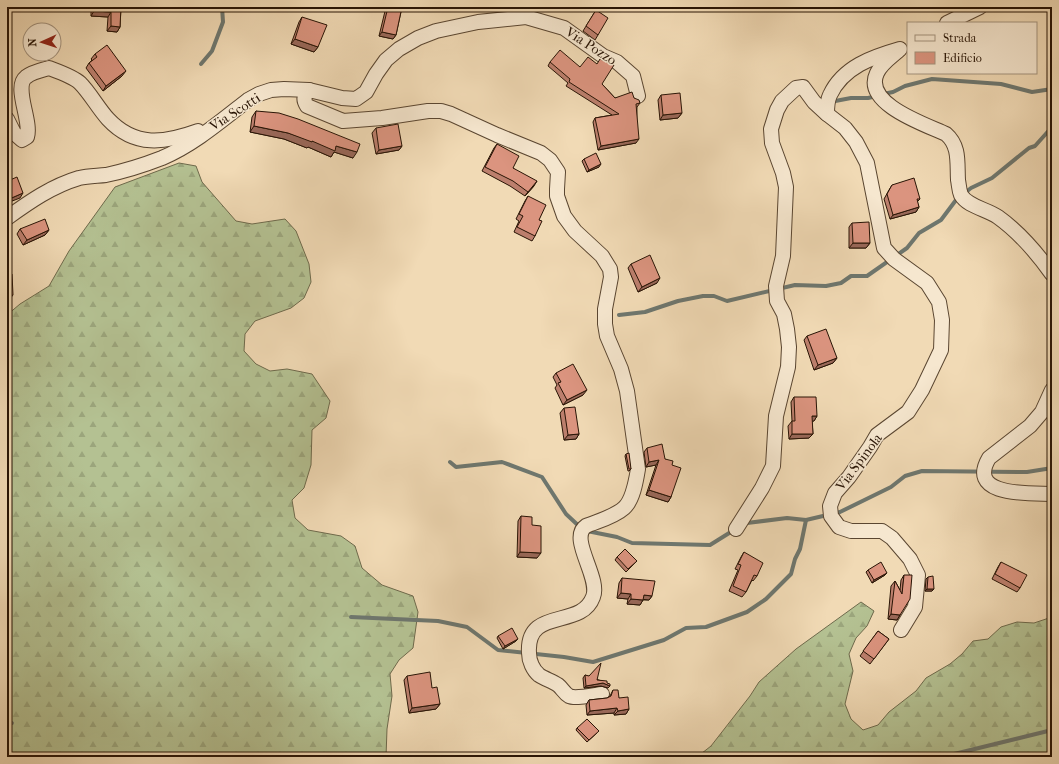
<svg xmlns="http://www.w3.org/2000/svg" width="1059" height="764" font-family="'IM FELL French Canon',serif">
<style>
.forest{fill:url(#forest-firs);stroke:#6e6a4c}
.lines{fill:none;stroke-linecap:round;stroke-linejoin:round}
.stream{stroke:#6e776f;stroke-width:4}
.minor-casing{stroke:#5a4631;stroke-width:16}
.minor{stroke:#f6e7cf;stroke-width:14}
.wall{fill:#bc7f6d;stroke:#281405}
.shaded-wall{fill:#996859;stroke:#281405}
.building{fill:#db947f;stroke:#281405}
.labels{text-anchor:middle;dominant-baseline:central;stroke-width:3;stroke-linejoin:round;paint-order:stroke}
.street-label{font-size:14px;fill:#281405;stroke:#f6e7cf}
</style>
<defs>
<pattern id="forest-firs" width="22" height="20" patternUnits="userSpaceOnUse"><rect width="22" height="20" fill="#b4c192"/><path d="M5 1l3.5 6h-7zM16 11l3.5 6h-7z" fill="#9ba57c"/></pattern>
</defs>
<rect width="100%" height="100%" fill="#f1dab5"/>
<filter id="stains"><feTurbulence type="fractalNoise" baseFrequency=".005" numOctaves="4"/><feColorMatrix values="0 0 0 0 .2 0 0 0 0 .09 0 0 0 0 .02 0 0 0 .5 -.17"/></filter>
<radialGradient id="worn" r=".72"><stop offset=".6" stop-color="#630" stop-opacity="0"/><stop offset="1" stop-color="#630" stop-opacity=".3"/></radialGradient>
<g class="forest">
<polygon points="179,163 196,166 202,182 236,221 252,224 285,219 296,231 309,264 311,282 304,298 291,308 255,321 245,334 244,351 256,364 270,371 287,369 312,374 330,401 326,418 312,430 311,465 304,488 292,500 295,518 308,530 341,536 355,546 362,568 382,585 413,596 418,612 413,648 399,660 390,674 392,696 387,729 386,757 7,757 7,315 20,304 49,286 69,251 115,187"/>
<polygon points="861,602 874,611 867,626 856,638 849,654 853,671 845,704 851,719 863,730 878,725 889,712 916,691 926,678 950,664 962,654 973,641 988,639 1001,627 1017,622 1034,623 1052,617 1052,757 697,757 711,746 750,696 759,682 796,649"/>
</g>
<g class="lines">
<g class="stream">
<polyline points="201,64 212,51 223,22 222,7"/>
<polyline points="883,94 893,92 905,86 932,79 1001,84 1032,92 1052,89"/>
<polyline points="830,102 851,98 868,98 877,96"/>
<polyline points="619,315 645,312 678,301 703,296 714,296 727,301 795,285 826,286 841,283 851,276 867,276 907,248 919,233 941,220 956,200 971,188 992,178 1029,148 1035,146 1052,127"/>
<polyline points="450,462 456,467 502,462 542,477 566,514 581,528"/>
<polyline points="743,525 747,523 787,518 806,520 840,512 891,487 905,476 922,471 1027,472 1052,468"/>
<polyline points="587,531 617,537 632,543 710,545 734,530"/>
<polyline points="351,617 438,621 467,627 498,650 564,657 593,662 664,640 686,628 706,627 747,612 766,599 791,574 795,559 800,549 806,520"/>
<polyline points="7,721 12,723"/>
<polyline points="942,757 1052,730"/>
</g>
<defs>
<g id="minor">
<polyline points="947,23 980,7"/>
<path d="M900 49C872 57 843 67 830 95 827 101 827 108 827 114L845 128 856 142 867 163 884 248 894 259 927 283 939 302 942 320 941 350 922 390 908 412 877 435 870 447 849 477 835 493 830 506 831 516 839 527 851 531H882L892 538 910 559 918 575 915 607 901 630"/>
<path d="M898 51C890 58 881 64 877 73 862 104 927 125 946 134 960 146 957 163 958 180 959 185 959 190 961 195 968 207 987 209 998 217 1019 232 1037 253 1052 274"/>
<path d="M309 90C304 95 303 100 307 106L343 121 382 118 428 111H441L451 114 497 135 541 153 550 160 558 172 557 189V196L564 216 575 231 602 256 610 269 611 277 605 309V324L607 336 621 369 627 391 638 469C636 481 633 500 624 508 614 517 598 521 586 526 568 538 601 578 593 597 581 630 526 606 529 653 529 661 533 670 539 675 545 679 552 681 558 685 562 688 564 693 569 696 575 699 594 695 602 694"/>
<path d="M7 119 14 133 22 140 27 137C32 121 13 87 26 77 32 72 42 70 49 68 57 71 74 77 80 83 90 93 98 108 108 119 135 148 165 143 198 131"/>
<path d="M7 218C29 202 52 186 79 178 88 176 97 176 106 175 125 171 144 165 162 158 193 145 221 121 248 100L259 94 271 90 284 89 309 90 342 98 356 99 366 92 376 74 386 60 399 49 418 38 436 31 478 22 526 17 564 28 603 56 617 62 633 76 638 96"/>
<path d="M1052 390 1042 412 1030 426 989 458C966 497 1030 493 1052 494"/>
<polyline points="736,529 762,488 773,466 776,416 788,367 789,347 787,329 784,314 777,301 776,286 783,256 786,187 783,173 772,143 771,129 777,110 782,101 796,88 803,87 814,102 827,114"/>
</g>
</defs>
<use href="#minor" class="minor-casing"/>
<use href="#minor" class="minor"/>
</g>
<g class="wall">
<polygon points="91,7 121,7 120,27 117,32 107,31 108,17 91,16"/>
<polygon points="386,7 402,7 396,35 393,39 379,36"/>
<polygon points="596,10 598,35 595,40 583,31"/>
<polygon points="302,17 318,47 314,52 291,44 299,22"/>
<polygon points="95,54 122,76 103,91 86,68 89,63 92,60 91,59"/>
<polygon points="550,62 580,67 602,84 615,98 634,98 640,103 637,107 636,143 598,150 593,122 595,118 612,115 566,86 568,83 548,66"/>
<polygon points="661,95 682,113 678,118 660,120 658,100"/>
<polygon points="256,111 353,158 334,152 331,157 308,147 307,148 284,139 250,132 252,117"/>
<polygon points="376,128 402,146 399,150 376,154 372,133"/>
<polygon points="497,144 513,168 534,186 525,196 510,186 482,171 494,148"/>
<polygon points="584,159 599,167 587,172 582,161"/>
<polygon points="892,185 920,199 917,202 919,207 916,212 890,219 884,199 889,190"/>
<polygon points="528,196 539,220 535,236 532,241 514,232 519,221 516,219 525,201"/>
<polygon points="852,223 870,243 866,248 849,248 849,227"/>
<polygon points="20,229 49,230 45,235 23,245 17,234"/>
<polygon points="631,264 657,283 638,292 628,268"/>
<polygon points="807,336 837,358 833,363 814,370 804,340"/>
<polygon points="556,373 583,395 563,405 555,388 557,385 553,377"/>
<polygon points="794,397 817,416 814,421 812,421 813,434 809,438 789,439 788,426 792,421 791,402"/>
<polygon points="564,408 579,434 576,439 564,440 560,413"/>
<polygon points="647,448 665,459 672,465 671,497 668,502 646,495 656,465 646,467 644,452"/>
<polygon points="626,454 631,469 629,471 628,471 625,456"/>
<polygon points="521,516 532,525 537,558 517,557 518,521"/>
<polygon points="744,552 757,576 753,581 752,580 746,592 742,597 729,591 738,570 735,569 741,557"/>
<polygon points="617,557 637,561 626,572 615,560"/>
<polygon points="1001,562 1020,588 1017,592 992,579 998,567"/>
<polygon points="868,570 885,575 872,583 866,572"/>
<polygon points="904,575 900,615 897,620 888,619 891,586 895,581 900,590 901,580"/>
<polygon points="928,577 932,591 925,591 926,579"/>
<polygon points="622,578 652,596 649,600 643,600 640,605 627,604 628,599 617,598 619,583"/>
<polygon points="878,631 889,639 870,664 860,656"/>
<polygon points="498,636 516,641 503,649 497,638"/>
<polygon points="585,675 607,683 608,688 601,686 584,688 583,678"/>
<polygon points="407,676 432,688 440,704 436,709 409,713 404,680"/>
<polygon points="613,690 619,698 629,709 626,714 614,715 614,713 587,715 586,705 589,700 607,698 610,696"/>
<polygon points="577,728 597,733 587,742 576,730"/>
</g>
<g class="shaded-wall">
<polygon points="290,7 308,7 305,11"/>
<polygon points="94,11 111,12 108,17 91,16"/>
<polygon points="111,26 120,27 117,32 107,31"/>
<polygon points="382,32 396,35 393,39 379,36"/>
<polygon points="295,39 318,47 314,52 291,44"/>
<polygon points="126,71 122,76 103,91 106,86"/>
<polygon points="682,113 678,118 660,120 663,115"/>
<polygon points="254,126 288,133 312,141 336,146 357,152 353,158 334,152 331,157 308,147 307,148 284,139 250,132"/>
<polygon points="639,139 636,143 598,150 601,146"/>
<polygon points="402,146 399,150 376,154 379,150"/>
<polygon points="601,164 599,167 587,172 589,170"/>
<polygon points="537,181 534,186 525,196 528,192"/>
<polygon points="23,193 20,198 7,203 7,200"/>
<polygon points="919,207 916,212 890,219 893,215"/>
<polygon points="49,230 45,235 23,245 27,240"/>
<polygon points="853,243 870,243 866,248 849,248"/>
<polygon points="660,278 657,283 638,292 642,287"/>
<polygon points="13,295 9,300 7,300 7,296"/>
<polygon points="837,358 833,363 814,370 818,365"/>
<polygon points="587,390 583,395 563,405 567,400"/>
<polygon points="812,416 817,416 814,421 809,421"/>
<polygon points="579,434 576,439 564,440 568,435"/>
<polygon points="792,434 813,434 809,438 789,439"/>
<polygon points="659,460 656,465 646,467 649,462"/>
<polygon points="649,490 671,497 668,502 646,495"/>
<polygon points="520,552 541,553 537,558 517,557"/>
<polygon points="887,573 885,575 872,583 874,580"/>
<polygon points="927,589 934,589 932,591 925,591"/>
<polygon points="621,593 631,594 628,599 617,598"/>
<polygon points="644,595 652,596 649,600 640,599"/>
<polygon points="631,599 643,600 640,605 627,604"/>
<polygon points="891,614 900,615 897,620 888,619"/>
<polygon points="518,639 516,641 503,649 505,646"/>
<polygon points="603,683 610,686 608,688 601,686 584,688 586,686"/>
<polygon points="440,704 436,709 409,713 412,708"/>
<polygon points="617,708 614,713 587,715 590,711"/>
<polygon points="629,709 626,714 614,715 618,711"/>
</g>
<g class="building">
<polygon points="94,7 121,7 120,27 111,26 111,12 94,11"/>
<polygon points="388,7 402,7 396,35 382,32"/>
<polygon points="596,10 608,18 598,35 586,26"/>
<polygon points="302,17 327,25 318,47 295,39"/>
<polygon points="107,45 126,71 106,86 89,63 97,57 95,54"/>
<polygon points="560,50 580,67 588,57 597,64 600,59 614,65 602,84 615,98 632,92 634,98 639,100 640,103 636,104 639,139 601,146 595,118 619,114 569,82 570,79 550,62"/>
<polygon points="680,93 682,113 663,115 661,95"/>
<polygon points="256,111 279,113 298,119 360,144 357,152 336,146 335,151 312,141 312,142 288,133 254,126"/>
<polygon points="398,124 402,146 379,150 376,128"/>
<polygon points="497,144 519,156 513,168 537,181 528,192 513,181 485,167"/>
<polygon points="596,153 601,164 589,170 584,159"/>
<polygon points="7,171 10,180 17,177 23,193 7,200"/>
<polygon points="914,178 920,199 917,199 919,207 893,215 887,194 892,185"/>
<polygon points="528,196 546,205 539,220 542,221 535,236 517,227 523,216 519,214"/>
<polygon points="45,219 49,230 27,240 20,229"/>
<polygon points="869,222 870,243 853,243 852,223"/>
<polygon points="650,255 660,278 642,287 631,264"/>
<polygon points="7,274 12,274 13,295 7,296"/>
<polygon points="826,329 837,358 818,365 807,336"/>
<polygon points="573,364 587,390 567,400 558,383 561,382 556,373"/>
<polygon points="794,397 816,397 817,416 812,416 813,434 792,434 792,421 795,421"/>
<polygon points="575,407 579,434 568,435 564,408"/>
<polygon points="662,444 665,459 673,461 672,465 681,468 671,497 649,490 659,460 649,462 647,448"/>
<polygon points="629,453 631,469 629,469 626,454"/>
<polygon points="521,516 532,517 532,525 541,526 541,553 520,552"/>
<polygon points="625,549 637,561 628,569 617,557"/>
<polygon points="744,552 763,563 757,576 754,575 746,592 733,586 741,565 738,564"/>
<polygon points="881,562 887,573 874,580 868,570"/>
<polygon points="1001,562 1027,575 1020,588 995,574"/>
<polygon points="904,575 912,575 910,599 900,615 891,614 895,581 902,594"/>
<polygon points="933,576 934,589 927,589 928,577"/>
<polygon points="622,578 655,581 652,596 644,595 643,600 631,599 631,594 621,593"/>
<polygon points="512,628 518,639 505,646 498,636"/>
<polygon points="878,631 889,639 874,659 863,651"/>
<polygon points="601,663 597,680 607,681 607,683 610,684 610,686 603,683 586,686 585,675 589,676"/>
<polygon points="430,672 432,688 437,687 440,704 412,708 407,676"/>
<polygon points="613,690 618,690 619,698 628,697 629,709 618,711 617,708 590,711 589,700 607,698 611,696"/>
<polygon points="587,719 599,731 589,740 577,728"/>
</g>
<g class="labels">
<g class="street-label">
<text transform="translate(591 46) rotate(33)">Via Pozzo</text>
<text transform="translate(235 112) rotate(-33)">Via Scotti</text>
<text transform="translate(859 462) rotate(-53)">Via Spinola</text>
</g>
</g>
<rect width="1059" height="764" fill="none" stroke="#f1dab5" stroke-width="24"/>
<rect x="8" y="8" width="1043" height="748" fill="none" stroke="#281405" stroke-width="2"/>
<rect x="12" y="12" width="1035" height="740" fill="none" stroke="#281405"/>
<rect x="907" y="22" width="130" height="52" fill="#f6e7cf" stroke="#a4937e"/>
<rect x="915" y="35" width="20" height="6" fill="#f6e7cf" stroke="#a4937e"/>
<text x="943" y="42" font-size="12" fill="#281405">Strada</text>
<rect x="915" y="52" width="20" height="12" fill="#db947f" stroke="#a4937e"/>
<text x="943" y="62" font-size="12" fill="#281405">Edificio</text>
<g transform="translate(42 42) rotate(267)"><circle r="19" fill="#f6e7cf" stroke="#a4937e"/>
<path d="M0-3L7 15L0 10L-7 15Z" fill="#8f2418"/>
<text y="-6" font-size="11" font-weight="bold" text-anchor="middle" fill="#281405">N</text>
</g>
<rect width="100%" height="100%" filter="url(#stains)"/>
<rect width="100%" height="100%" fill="url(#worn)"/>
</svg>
